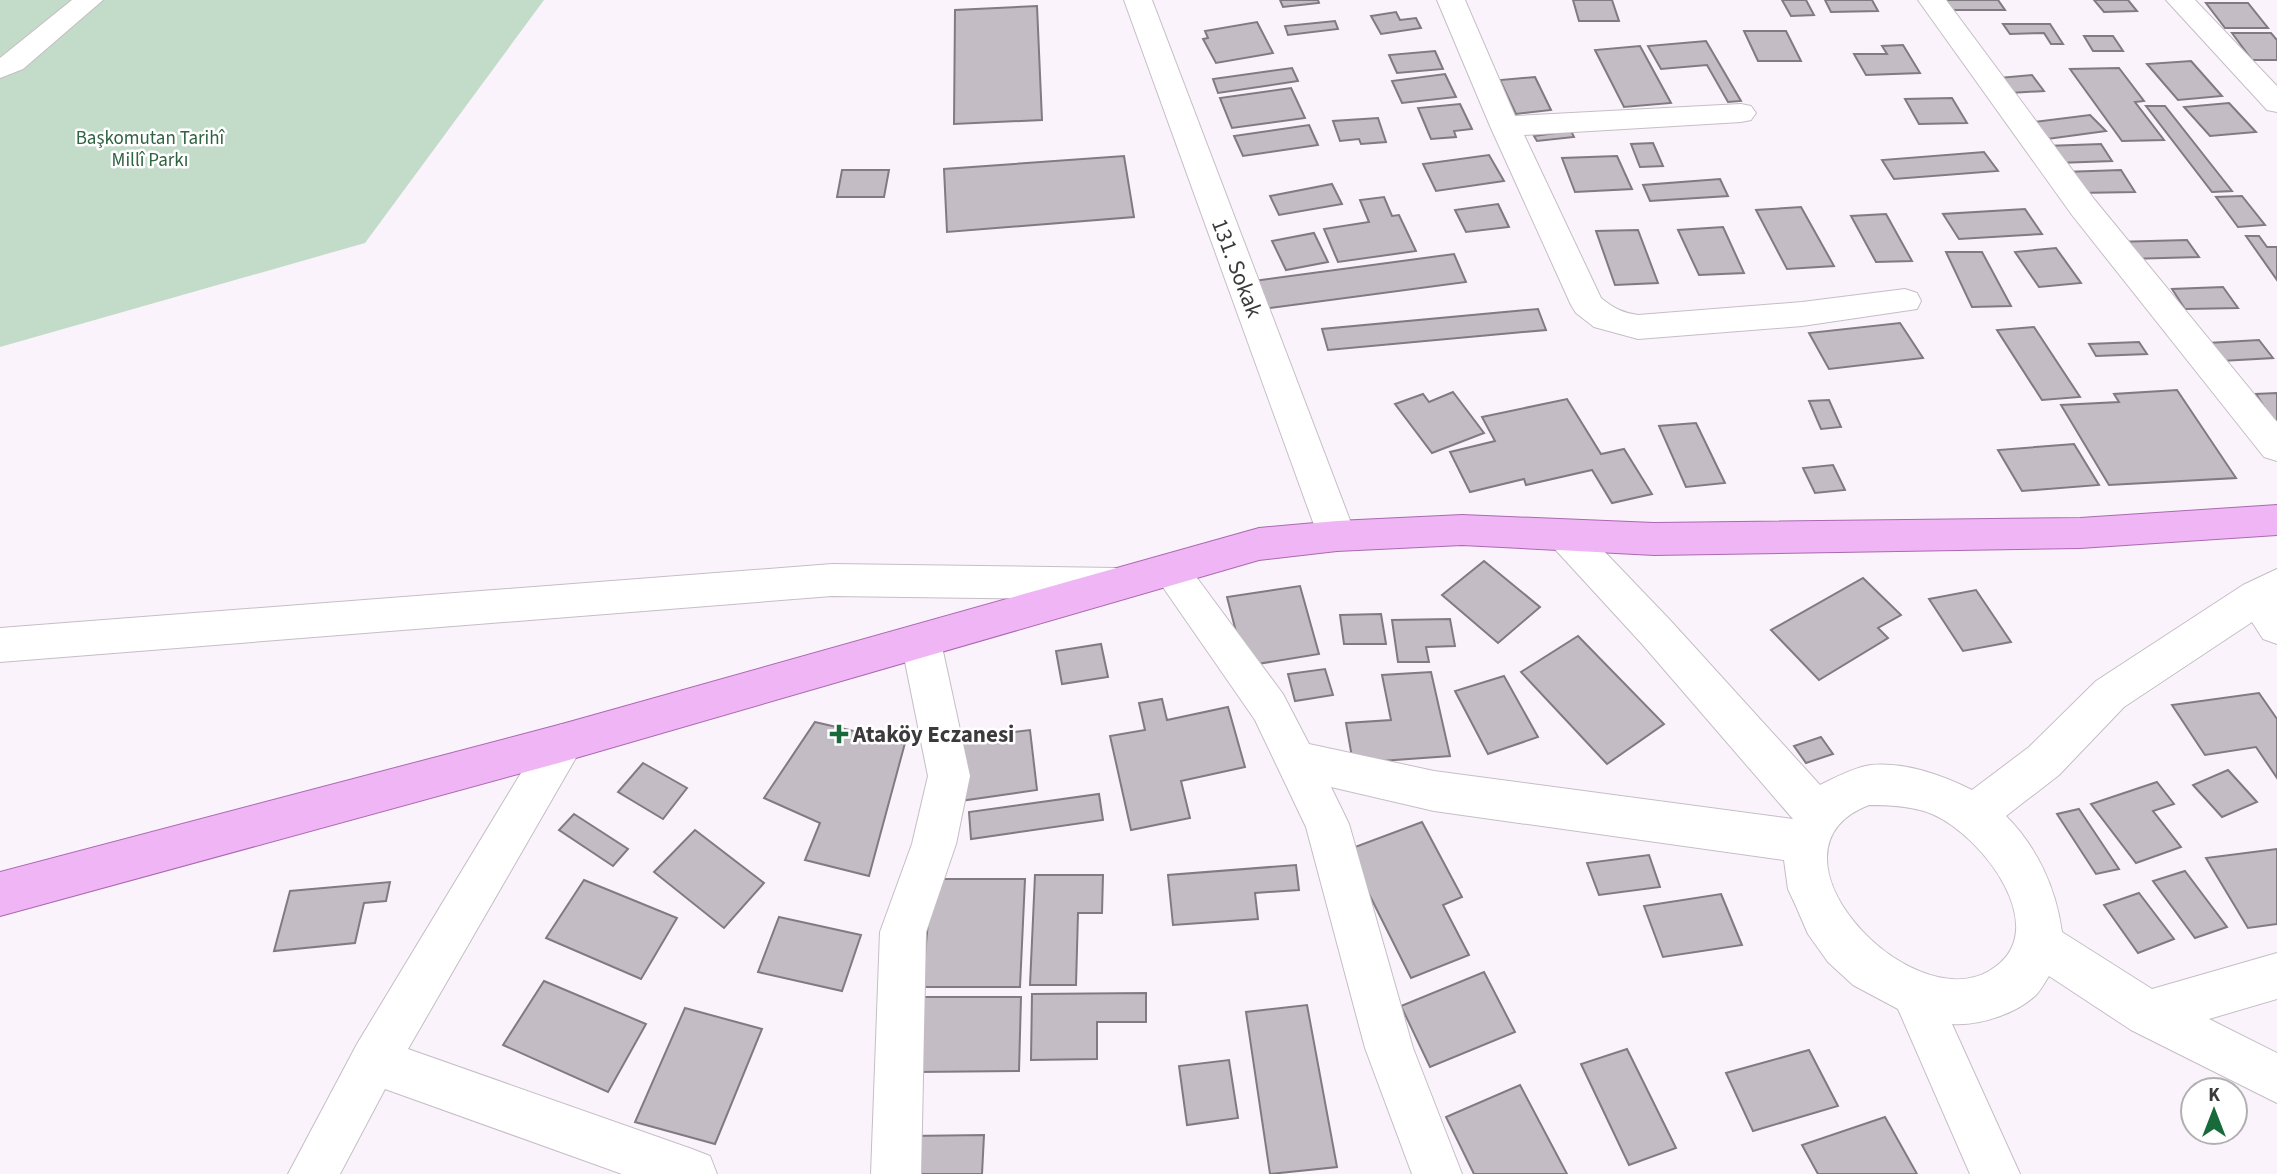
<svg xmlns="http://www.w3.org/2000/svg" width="2277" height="1174" font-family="'Source Sans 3',sans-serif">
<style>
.green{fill:#c3dbc9}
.building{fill:#c3bcc4;stroke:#807a81;stroke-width:2}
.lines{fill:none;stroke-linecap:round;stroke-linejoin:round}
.minor-casing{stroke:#c5bec5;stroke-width:2}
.major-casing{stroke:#aa69b0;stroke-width:2}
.minor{fill:#fff;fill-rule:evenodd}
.major{fill:#efb5f5;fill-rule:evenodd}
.poi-dot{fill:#186a3b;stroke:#fff;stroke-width:2.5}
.labels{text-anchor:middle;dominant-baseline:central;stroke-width:5;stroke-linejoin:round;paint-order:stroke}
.far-park-label{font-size:19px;fill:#2f6240;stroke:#fff}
.street-label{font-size:23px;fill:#3c3a3c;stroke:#fff}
.poi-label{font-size:23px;font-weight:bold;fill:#3c3a3c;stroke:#fff;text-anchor:start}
</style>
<rect width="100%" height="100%" fill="#fbf3fb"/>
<polygon class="green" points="0,0 544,0 365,243 0,347"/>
<g class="building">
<polygon points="1280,0 1318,0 1319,3 1283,7"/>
<polygon points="1573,0 1612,0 1619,21 1579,21"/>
<polygon points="1782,0 1806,0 1814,15 1791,16"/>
<polygon points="1825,0 1872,0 1878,11 1831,12"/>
<polygon points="1944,0 1998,0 2005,10 1950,10"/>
<polygon points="2094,0 2128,0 2137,11 2104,12"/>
<polygon points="2206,3 2248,3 2268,28 2225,28"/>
<polygon points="1037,6 1042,120 954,124 955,10"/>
<polygon points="1396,12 1400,20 1416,18 1421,28 1381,34 1371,16"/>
<polygon points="1335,21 1338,29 1288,35 1285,26"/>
<polygon points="1257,22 1273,53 1216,63 1203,39 1208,38 1205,31"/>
<polygon points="2003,24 2050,24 2063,44 2051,44 2044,33 2010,34"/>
<polygon points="1744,31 1786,31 1801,61 1758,61"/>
<polygon points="2232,33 2271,33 2277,40 2277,60 2252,60"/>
<polygon points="2084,36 2113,36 2123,51 2093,51"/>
<polygon points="1706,41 1741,101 1728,102 1707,65 1661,69 1648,46"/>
<polygon points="1903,45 1920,73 1866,75 1854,54 1887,54 1882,46"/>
<polygon points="1640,46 1671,103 1624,107 1595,50"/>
<polygon points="1435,51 1443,69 1397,73 1389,55"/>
<polygon points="2191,61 2222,96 2178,100 2147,64"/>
<polygon points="1292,68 1298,81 1218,93 1213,79"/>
<polygon points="2119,68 2144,101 2135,102 2164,140 2122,141 2070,69"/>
<polygon points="1445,74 1456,97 1402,103 1392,81"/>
<polygon points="2032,75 2044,91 2010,93 1998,78"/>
<polygon points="1535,77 1551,110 1516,114 1500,80"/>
<polygon points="1291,88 1305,118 1232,128 1220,98"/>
<polygon points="1952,98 1967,123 1919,124 1905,99"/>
<polygon points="2229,103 2256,132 2210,136 2184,107"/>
<polygon points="1460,104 1472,129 1454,131 1456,137 1431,139 1418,108"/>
<polygon points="2146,106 2165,106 2232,191 2212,192"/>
<polygon points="2090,115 2106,131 2040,140 2026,123"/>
<polygon points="1378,118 1386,142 1361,144 1359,139 1340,141 1333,121"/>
<polygon points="1309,125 1318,145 1243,156 1234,136"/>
<polygon points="1571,131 1574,137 1537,141 1534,136"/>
<polygon points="1653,143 1663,166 1640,167 1631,144"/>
<polygon points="2101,144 2112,161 2057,163 2046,146"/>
<polygon points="1984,152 1998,171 1894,179 1882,160"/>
<polygon points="1489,155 1504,181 1436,191 1423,164"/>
<polygon points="1124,156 1134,217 947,232 944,169"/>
<polygon points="1617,156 1632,189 1575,192 1562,158"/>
<polygon points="842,170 889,170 884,197 837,197"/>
<polygon points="2121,170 2135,192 2077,193 2064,172"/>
<polygon points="1720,179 1728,196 1650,201 1643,185"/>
<polygon points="1332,184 1342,204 1279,215 1270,196"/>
<polygon points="2242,196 2265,225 2238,227 2216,197"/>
<polygon points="1384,197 1392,216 1399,215 1416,251 1338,262 1324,229 1369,222 1360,200"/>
<polygon points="1498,204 1509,227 1466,232 1455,210"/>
<polygon points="1801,207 1834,266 1787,269 1756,210"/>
<polygon points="2025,209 2042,234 1959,239 1943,214"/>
<polygon points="1886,214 1912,261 1876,262 1851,216"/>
<polygon points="1723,227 1744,273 1699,275 1678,230"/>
<polygon points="1638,230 1658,283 1615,285 1596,231"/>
<polygon points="1314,233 1328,262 1286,270 1272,241"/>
<polygon points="2246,236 2259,236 2267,247 2277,247 2277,280"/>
<polygon points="2187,240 2199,257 2127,259 2115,242"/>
<polygon points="2056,248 2081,283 2039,287 2015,252"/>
<polygon points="1946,252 1982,252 2011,306 1972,307"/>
<polygon points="1454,254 1466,282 1262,309 1253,281"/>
<polygon points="2223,287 2238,308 2185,309 2172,289"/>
<polygon points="1538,309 1546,330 1328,350 1322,329"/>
<polygon points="1900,323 1923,358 1829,369 1809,333"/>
<polygon points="2034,327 2080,397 2042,400 1997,330"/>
<polygon points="2259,340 2273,358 2221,361 2208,343"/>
<polygon points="2139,342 2147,354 2096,356 2089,344"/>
<polygon points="2177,390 2236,478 2109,485 2061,405 2119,402 2114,394"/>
<polygon points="1453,392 1484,433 1432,453 1395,404 1423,394 1429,402"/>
<polygon points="2277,393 2277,425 2276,425 2256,394"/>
<polygon points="1567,399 1601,454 1624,449 1652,494 1612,503 1592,470 1526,485 1524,479 1470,492 1450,452 1495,441 1482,417"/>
<polygon points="1829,400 1841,427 1821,429 1809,401"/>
<polygon points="1696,423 1725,483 1686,487 1659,426"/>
<polygon points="2074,444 2099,485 2022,491 1998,450"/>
<polygon points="1833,465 1845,490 1815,493 1803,468"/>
<polygon points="1484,561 1540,607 1498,643 1442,595"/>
<polygon points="1863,578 1901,615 1878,628 1888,638 1819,680 1771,630"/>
<polygon points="1300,586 1319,654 1245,666 1227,597"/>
<polygon points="1976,590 2011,642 1963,651 1929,599"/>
<polygon points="1381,614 1386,644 1344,644 1340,615"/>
<polygon points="1450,619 1455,646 1426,647 1429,662 1398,662 1392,620"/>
<polygon points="1578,636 1664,724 1607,764 1521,672"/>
<polygon points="1101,644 1108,677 1062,684 1056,651"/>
<polygon points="1325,669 1333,695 1295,701 1288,674"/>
<polygon points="1431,672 1450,756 1353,763 1346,723 1391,720 1382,675"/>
<polygon points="1504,676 1538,737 1488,754 1455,691"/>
<polygon points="2259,693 2277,719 2277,778 2256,747 2205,755 2172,705"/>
<polygon points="1162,699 1167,720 1228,707 1245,767 1181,781 1190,818 1131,830 1110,736 1145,730 1139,703"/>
<polygon points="815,722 905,743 869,876 805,860 820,823 764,798"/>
<polygon points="1030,730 1037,790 960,801 954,740"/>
<polygon points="1821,737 1833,754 1806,763 1794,746"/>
<polygon points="643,763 687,788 663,819 618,792"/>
<polygon points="2228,770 2257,802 2222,817 2193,785"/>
<polygon points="2157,782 2174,804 2153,811 2181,847 2136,863 2091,804"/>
<polygon points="1099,794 1103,820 971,839 969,812"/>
<polygon points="2079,809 2119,869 2096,874 2057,814"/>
<polygon points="574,814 628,849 613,866 559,830"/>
<polygon points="1422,822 1462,897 1443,905 1469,955 1411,978 1347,850"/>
<polygon points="695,830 764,883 724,928 654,872"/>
<polygon points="2277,849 2277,924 2248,928 2206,858"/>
<polygon points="1649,855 1660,887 1599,895 1587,863"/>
<polygon points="1296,865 1299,890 1255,893 1258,919 1173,925 1168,875"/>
<polygon points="2185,871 2227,927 2195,938 2153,881"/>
<polygon points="1035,875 1103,875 1102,913 1078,913 1076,985 1030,985"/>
<polygon points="932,879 1025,879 1020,987 922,987"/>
<polygon points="584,880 677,918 641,979 546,938"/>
<polygon points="390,882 386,901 364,903 355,943 274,951 290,891"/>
<polygon points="2139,893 2174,939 2138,953 2104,905"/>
<polygon points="1721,894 1742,945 1663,957 1644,906"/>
<polygon points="779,917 861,935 842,991 758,972"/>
<polygon points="1484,972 1515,1032 1430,1067 1401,1006"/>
<polygon points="544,981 646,1024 608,1092 503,1045"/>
<polygon points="1146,993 1146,1022 1097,1022 1097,1059 1031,1060 1032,994"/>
<polygon points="923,997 1021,997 1019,1071 917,1072"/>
<polygon points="1307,1005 1337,1167 1270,1174 1246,1012"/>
<polygon points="685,1008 762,1029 715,1144 635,1122"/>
<polygon points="1627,1049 1676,1148 1629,1165 1581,1064"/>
<polygon points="1809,1050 1838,1106 1753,1131 1726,1073"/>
<polygon points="1229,1060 1238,1118 1187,1125 1179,1066"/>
<polygon points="1520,1085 1567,1174 1474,1174 1446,1117"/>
<polygon points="1885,1117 1917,1174 1818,1174 1802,1145"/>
<polygon points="984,1135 982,1174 906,1174 909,1136"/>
</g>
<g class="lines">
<defs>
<g id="minor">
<polygon points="72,0 103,0 23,69 0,78 0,58"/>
<polygon points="1124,0 1152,0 1356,536 1350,547 1337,551 1324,547 1318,536"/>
<path d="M1437 0H1465L1515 116 1741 104 1751 106 1756 113 1751 120 1741 122 1524 135 1601 298C1613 308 1623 313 1638 315L1802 302 1905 289 1917 293 1921 301 1917 309 1802 326 1638 339 1594 327 1576 313 1571 305 1490 126Z"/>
<polygon points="1918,0 1946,0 2094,199 2277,422 2277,461 2264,457 2072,215"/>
<polygon points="2166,0 2195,0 2277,86 2277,112 2267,110"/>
<path d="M1565 520 1578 524 1670 620 1820 785C1834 778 1855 767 1871 765 1905 762 1942 775 1972 790L2029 747 2096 681 2243 585 2277 569V644L2263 639 2252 622 2124 707 2059 775 2006 816C2037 847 2056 888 2062 932L2152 989 2277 953V999L2209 1019 2277 1053V1103L2131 1030 2049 976C2045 982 2041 990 2036 995 2016 1014 1979 1026 1952 1024L2020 1174H1970L1898 1009 1853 985 1828 962 1808 934 1795 904 1788 889 1784 860 1434 811 1331 787 1349 824 1413 1048 1462 1174H1412L1365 1048 1306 827 1255 720 1151 570 1157 559 1170 554 1183 559 1283 694 1309 744 1434 771 1793 819 1642 644 1552 546 1546 535 1552 524ZM1869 805C1890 805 1913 806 1932 814 1982 835 2057 932 1989 971 1908 1018 1752 850 1869 805Z"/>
<polygon points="832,564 1116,568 1130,572 1135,584 1130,596 1116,600 832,596 0,662 0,628"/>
<polygon points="921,625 935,630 941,642 970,776 956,844 926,932 921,1174 871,1174 880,932 912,844 928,776 901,642 907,630"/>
<polygon points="562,724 577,730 583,743 577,756 408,1049 692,1149 710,1156 717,1174 622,1174 385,1089 340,1174 288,1174 357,1044 547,730"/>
</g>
<polygon id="major" points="2277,505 2277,535 2080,548 1654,555 1462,545 1337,551 1259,560 562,762 0,916 0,872 562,724 1259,528 1337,521 1462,515 1654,523 2080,518"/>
</defs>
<use href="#minor" class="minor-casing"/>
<use href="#major" class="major-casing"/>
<use href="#minor" class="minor"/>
<use href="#major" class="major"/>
</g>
<path class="poi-dot" d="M835.5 723.5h7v7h7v7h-7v7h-7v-7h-7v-7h7z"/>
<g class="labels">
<g class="far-park-label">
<text x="150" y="138">Başkomutan Tarihî<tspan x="150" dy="22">Millî Parkı</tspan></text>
</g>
<g class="street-label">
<text transform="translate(1237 268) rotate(69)">131. Sokak</text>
</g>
<g class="poi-label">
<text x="853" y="734">Ataköy Eczanesi</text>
</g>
</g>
<g transform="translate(2214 1111)"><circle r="33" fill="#ffffff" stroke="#b1b0b1" stroke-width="2"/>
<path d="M0-5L12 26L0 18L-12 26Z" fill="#186a3b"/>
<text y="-10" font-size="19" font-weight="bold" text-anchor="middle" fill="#3c3a3c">K</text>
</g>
</svg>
